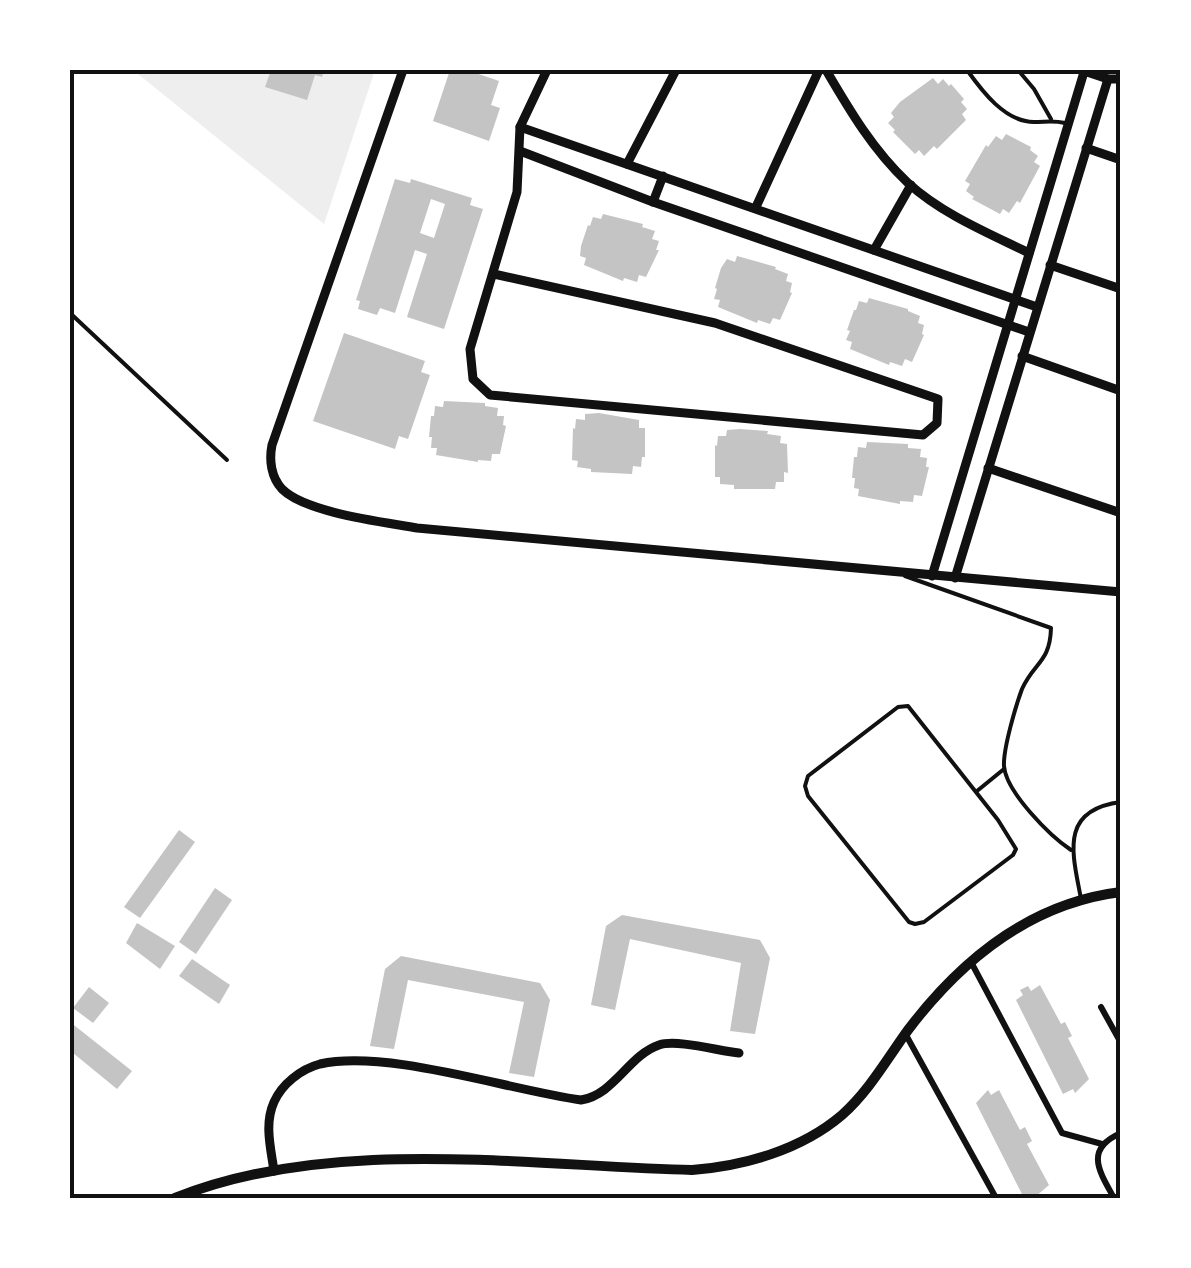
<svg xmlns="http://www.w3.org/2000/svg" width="1191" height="1268" font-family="Rubik,sans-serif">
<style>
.green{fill:#eee}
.building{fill:#c4c4c4;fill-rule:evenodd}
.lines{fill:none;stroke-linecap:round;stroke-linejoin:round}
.service{stroke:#111;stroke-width:4}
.pedestrian{stroke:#111;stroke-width:6}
.minor{stroke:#111;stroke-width:9}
.tertiary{stroke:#111;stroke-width:10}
.neatline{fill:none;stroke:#111;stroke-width:4}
</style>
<rect width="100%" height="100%" fill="#fff"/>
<polygon class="green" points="133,70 375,70 324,224"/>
<g class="building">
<polygon points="271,70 324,70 322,77 315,75 307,100 265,87"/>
<polygon points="450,70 467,70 499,81 491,105 500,108 489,141 433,121"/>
<polygon points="933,78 938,84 943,79 949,86 951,84 964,99 961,102 967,109 962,114 966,120 937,149 934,146 924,156 919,150 915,154 893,132 895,130 888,123 894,117 891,113 900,102"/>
<polygon points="1006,134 1031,147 1030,150 1038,156 1034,162 1040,166 1020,203 1017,201 1009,213 1003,209 1000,214 972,199 974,197 966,191 970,184 965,181 986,145 988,147 996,136 1002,140"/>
<path d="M395 179 410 183 411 179 472 198 470 205 483 209 444 329 407 317 427 254 415 250 395 313 380 308 377 315 358 309 360 301 356 300ZM431 199 445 204 434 238 420 233Z"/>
<polygon points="603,214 643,224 642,227 655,231 652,239 659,241 656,250 659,250 646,277 639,275 637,282 624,278 623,281 584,265 586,258 580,256 581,246 588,225 590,226 593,217 601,219"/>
<polygon points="737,256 776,267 775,269 788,274 786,281 792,283 790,292 792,293 780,320 773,318 770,324 758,320 757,323 718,307 720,300 714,299 717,289 715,288 721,268 727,259 735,262"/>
<polygon points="869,298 908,309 908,311 920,316 918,323 924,325 922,334 924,335 912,362 905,359 902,366 890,362 889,365 850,349 852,342 846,340 850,331 847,330 854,310 856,310 859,301 867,303"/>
<polygon points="344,333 425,361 421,372 430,375 408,439 399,436 395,449 313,421"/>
<polygon points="444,401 485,403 485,406 498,408 497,416 504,416 503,425 506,426 500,454 492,454 491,461 478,460 478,462 436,455 437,448 431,448 432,437 429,437 431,416 434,416 435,406 443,407"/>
<polygon points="599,413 639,420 639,428 645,428 645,457 642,457 641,467 633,466 632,474 591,472 591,469 577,467 578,461 572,460 573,428 575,429 576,419 585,420 585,414"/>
<polygon points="740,429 768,431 767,434 781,436 780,443 787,444 788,473 784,472 784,482 776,482 775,489 734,489 734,485 720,484 720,477 715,477 715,445 717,446 718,436 726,436 727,430"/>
<polygon points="867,442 908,444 908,448 921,449 920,457 927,458 926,467 929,467 922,496 914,495 913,502 900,501 900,504 858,496 859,489 854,488 855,478 852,478 854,457 857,457 858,447 866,448"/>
<polygon points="179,830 195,842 140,918 124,907"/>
<polygon points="215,888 232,900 196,954 179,942"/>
<polygon points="622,915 760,940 770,958 755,1034 730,1031 741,963 630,939 615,1010 591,1005 606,926"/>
<polygon points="137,923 175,946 160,969 126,943"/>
<polygon points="401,956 540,983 550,1000 534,1077 509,1073 524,1002 408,980 394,1049 370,1046 385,969"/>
<polygon points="192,959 230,985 219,1004 179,976"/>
<polygon points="1040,985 1061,1024 1065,1022 1072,1036 1068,1038 1089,1079 1075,1093 1073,1089 1063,1094 1016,1000 1023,995 1020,990 1028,986 1031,991"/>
<polygon points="89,987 109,1003 93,1023 73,1008"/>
<polygon points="70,1022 132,1071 117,1089 73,1053 70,1056"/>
<polygon points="988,1090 991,1095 999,1090 1020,1130 1025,1127 1032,1141 1027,1144 1049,1185 1035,1197 1033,1194 1024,1198 976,1103"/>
</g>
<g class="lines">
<g class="service">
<path d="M967 70C982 91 1005 122 1034 122 1046 122 1053 120 1065 123"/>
<polyline points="1018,70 1034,89 1051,119"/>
<polyline points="70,313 227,460"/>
<path d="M905 576 1051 628C1050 663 1034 662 1022 689 1016 705 1003 749 1004 766 1006 792 1050 836 1071 850"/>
<polygon points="908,706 998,820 1016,849 1013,855 924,922 915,924 909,922 808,796 805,786 808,776 898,707"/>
<polyline points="977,791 1004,769"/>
<path d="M1081 899C1073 855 1058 810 1121 802"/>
</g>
<g class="pedestrian">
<polyline points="971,962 1062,1133 1102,1144"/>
<polyline points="1101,1007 1121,1043"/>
<polyline points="906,1035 996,1198"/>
<path d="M1114 1198C1099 1171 1084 1149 1121 1133"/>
<polyline points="1119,1198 1121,1197"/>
</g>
<g class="minor">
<path d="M403 70 272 445C269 460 271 477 282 489 306 513 384 522 417 528L1121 592"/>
<path d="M826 70C850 111 873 150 908 183 942 214 988 233 1029 253"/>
<polyline points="1081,70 1108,79 1121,79"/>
<polyline points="520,127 1037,307"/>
<polyline points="1086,148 1121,160"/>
<polyline points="520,151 653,202 1029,332"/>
<polyline points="627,164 676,70"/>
<polyline points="653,202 663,176"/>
<polyline points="756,207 819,70"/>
<polyline points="874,250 911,185"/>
<polyline points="1050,265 1121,289"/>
<polyline points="494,274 715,323 938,399 937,423 923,435 490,395 473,379 470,349 517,192 520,127 547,70"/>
<polyline points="1022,356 1121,391"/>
<polyline points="988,468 1121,513"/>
<polyline points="932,576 1084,72"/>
<polyline points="955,578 1108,79"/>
<path d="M274 1171C271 1149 264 1124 274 1102 282 1084 301 1069 320 1064 388 1049 509 1090 581 1100 614 1095 629 1055 659 1045 677 1039 719 1051 739 1053"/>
</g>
<path class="tertiary" d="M175 1198C331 1135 528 1166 692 1170 744 1166 801 1150 842 1115 869 1091 887 1059 908 1030 961 960 1031 903 1121 892"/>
</g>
<rect width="1191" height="1268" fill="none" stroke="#ffffff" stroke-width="145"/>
<rect x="72" y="72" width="1046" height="1124" class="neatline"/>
</svg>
